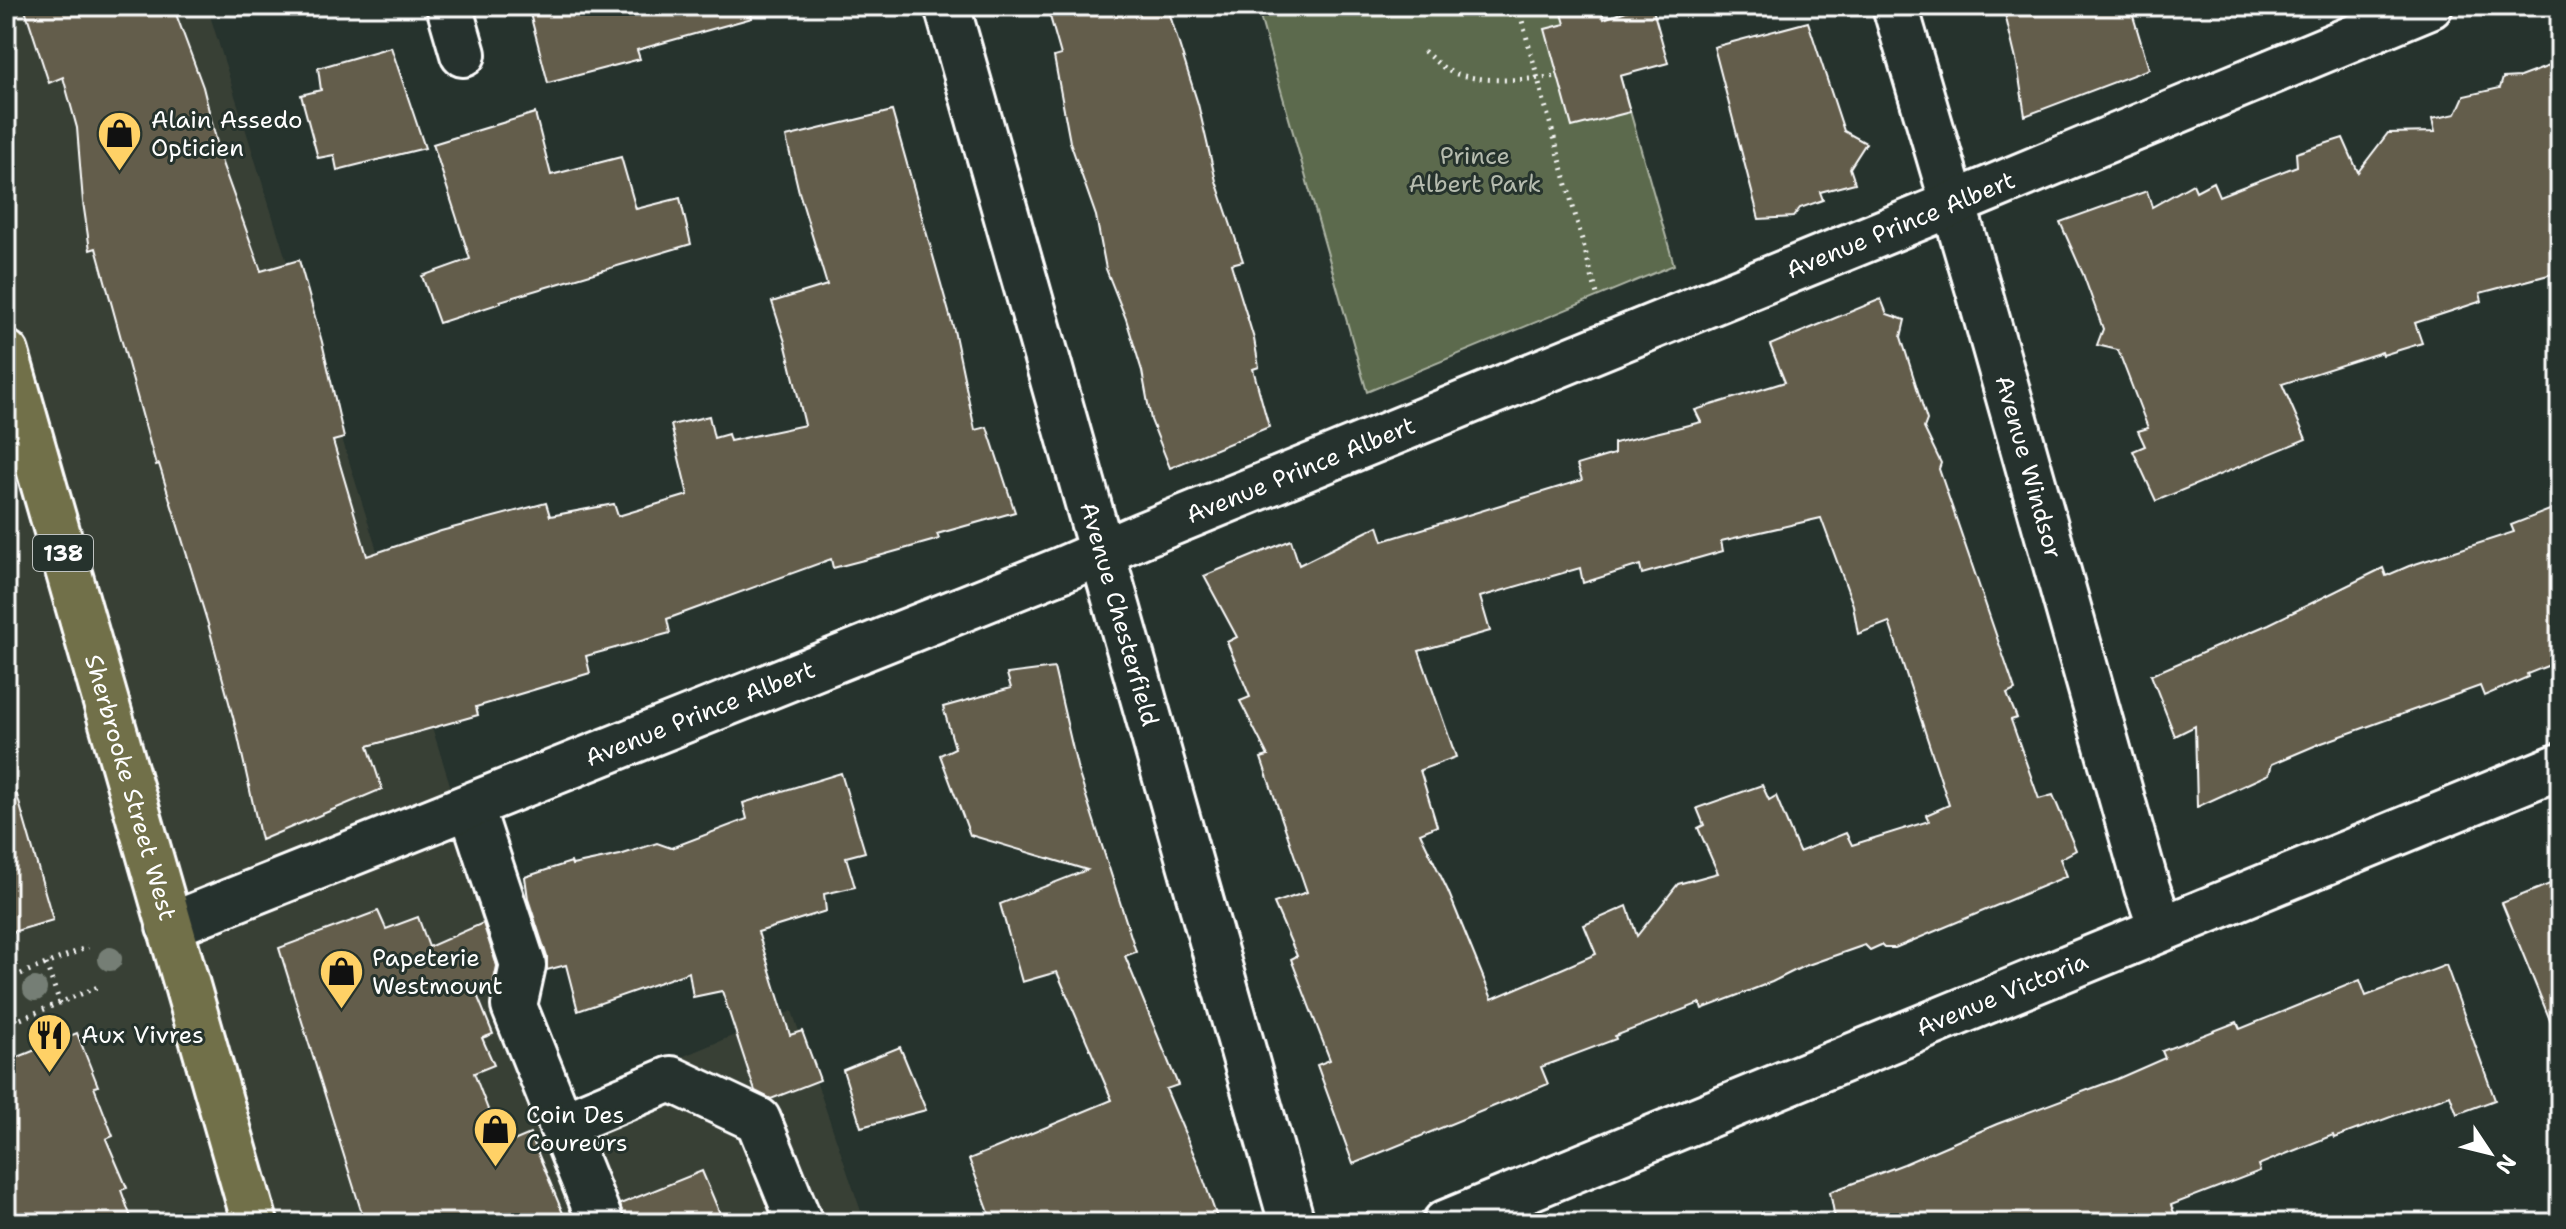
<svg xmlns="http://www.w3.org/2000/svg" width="2566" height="1229" font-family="'Shantell Sans',sans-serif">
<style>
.built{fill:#384036}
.green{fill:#5c6b4d;stroke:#aeb5a6;stroke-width:2}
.building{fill:#635d4c;stroke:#fff;stroke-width:2;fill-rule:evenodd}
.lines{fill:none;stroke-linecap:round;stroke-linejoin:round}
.minor-casing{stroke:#fff;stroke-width:50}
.major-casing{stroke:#fff;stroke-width:50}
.path{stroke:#fff;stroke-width:5;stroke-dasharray:2 6;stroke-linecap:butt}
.minor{stroke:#26332d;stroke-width:44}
.major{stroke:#716f4a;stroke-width:44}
.tree{fill:#757e74}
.labels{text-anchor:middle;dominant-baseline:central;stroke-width:6;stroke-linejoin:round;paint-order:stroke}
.shield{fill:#26332d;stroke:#bec2c0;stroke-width:2}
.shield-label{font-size:22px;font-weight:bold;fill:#fff}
.poi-label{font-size:24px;fill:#fff;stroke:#26332d;text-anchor:start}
.park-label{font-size:24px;fill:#b6bcaf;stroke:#26332d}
.street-label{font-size:24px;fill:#fff;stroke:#26332d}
</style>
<rect width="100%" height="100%" fill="#26332d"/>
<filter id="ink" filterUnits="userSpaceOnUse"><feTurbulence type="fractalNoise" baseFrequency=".0125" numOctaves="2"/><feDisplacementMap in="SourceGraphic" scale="16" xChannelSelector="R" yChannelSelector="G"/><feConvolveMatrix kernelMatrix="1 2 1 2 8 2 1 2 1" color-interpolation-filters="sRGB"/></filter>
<g filter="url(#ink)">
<polygon class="built" points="6,6 207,6 505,961 559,1108 792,1011 865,1223 6,1223"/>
<polygon class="green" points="1257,6 1600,6 1674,265 1367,392"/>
<g class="building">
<polygon points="24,6 173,6 203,87 222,163 261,271 299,260 322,342 344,438 333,441 367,556 441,531 546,503 550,516 614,504 618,516 688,495 671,425 709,416 714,438 728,434 730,441 805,425 785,342 772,302 827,285 799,192 786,137 892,111 954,330 975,430 987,427 1015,512 937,534 939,539 879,556 833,568 831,559 667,619 670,633 586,656 590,673 476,707 478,715 368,746 382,789 261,840 237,732 208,624 159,464 156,465 96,248 90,250 83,202 77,128 63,77 49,83"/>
<polygon points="528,6 750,6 752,18 637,50 640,59 548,83"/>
<polygon points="1047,6 1167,6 1198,104 1216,181 1243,261 1231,264 1254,339 1259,367 1253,369 1269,427 1170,468 1151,420 1142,371 1126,319 1106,269 1096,216 1070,142 1054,57 1061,55"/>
<polygon points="1560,6 1600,6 1604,19 1640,6 1652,6 1668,63 1620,76 1630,112 1572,127 1545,29 1565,24"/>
<polygon points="2033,6 2130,6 2149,69 2025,116 2017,64 2005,14"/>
<polygon points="1808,22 1844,131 1866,143 1850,168 1855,183 1820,192 1823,200 1800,208 1793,217 1759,219 1714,47"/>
<polygon points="391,47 425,148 337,170 334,155 318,158 301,95 321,90 318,68"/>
<polygon points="2560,62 2560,272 2480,293 2482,301 2415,323 2422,343 2383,355 2382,352 2282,384 2306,439 2156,501 2133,451 2145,446 2138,431 2148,428 2118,350 2097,345 2103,329 2083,274 2060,222 2147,191 2152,207 2193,184 2196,191 2213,182 2219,196 2297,166 2296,153 2343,138 2358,172 2388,133 2435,132 2432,119 2456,114 2464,96 2500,88 2503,78 2520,77"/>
<polygon points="535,113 551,175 621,157 636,209 680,198 691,244 500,301 501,303 439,323 422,276 470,259 433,144"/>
<path d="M1881 299 1887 314 1905 320 1901 337 1927 420 1924 428 1941 463 1939 469 2015 690 2007 694 2017 718 2011 720 2039 799 2053 795 2076 850 2060 859 2067 876 1895 948H1884L1881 945 1870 950 1865 945 1802 967 1772 982 1702 1009 1700 1003 1615 1036 1616 1039 1541 1067 1548 1084 1353 1164 1317 1065 1330 1060 1291 959 1297 956 1274 903 1307 892 1261 758 1268 756 1240 701 1250 697 1227 642 1237 637 1204 576 1291 540 1299 565 1378 526 1383 541 1582 480 1577 465 1614 454V443L1701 422 1695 410 1785 382 1770 345ZM1821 518 1853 605 1858 634 1889 622 1949 805 1926 815 1929 821 1852 845 1846 833 1799 852 1776 796 1769 800 1762 785 1697 808 1704 825 1698 828 1718 873 1678 884 1637 936 1627 906 1584 925 1596 954 1492 999 1448 891 1420 833 1437 826 1420 770 1456 757 1419 651 1490 631 1480 597 1580 568 1583 583 1640 565 1642 574 1723 551 1721 541Z"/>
<polygon points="2560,506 2560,661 2527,674 2528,677 2484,696 2480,686 2319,744 2272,764 2269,774 2197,807 2195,726 2175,736 2151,675 2269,624 2383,568 2386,576 2409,566 2514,532 2511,525"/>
<polygon points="1054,668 1078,771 1136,952 1125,956 1178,1085 1166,1089 1198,1164 1219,1223 993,1223 969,1159 1112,1100 1057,972 1022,982 1000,904 1087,870 970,835 940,755 955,748 943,707 1011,688 1007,674"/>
<polygon points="841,773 865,852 846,857 855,887 824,894 826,911 758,932 790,1035 802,1031 820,1080 771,1099 755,1091 722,991 693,997 689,972 578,1011 566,965 547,970 547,957 528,899 525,877 571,862 572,865 620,855 657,843 671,848 747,819 743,803"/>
<polygon points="17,795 53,920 6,934 6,797"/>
<polygon points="2560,880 2560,1042 2559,1042 2502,903"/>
<polygon points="378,911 386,929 418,917 429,947 483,923 497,966 493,985 475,990 493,1034 482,1038 494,1065 474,1073 502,1146 530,1134 567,1223 365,1223 279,948"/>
<polygon points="2446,965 2495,1100 2457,1114 2450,1095 2334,1138 2333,1135 2258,1165 2260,1171 2171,1205 2178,1223 1836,1223 1830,1192 1904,1164 1997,1124 2117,1079 2165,1058 2162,1051 2237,1022 2240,1029 2360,980 2366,996"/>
<polygon points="77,1033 98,1086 94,1087 113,1136 106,1139 127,1188 121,1190 133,1223 6,1223 6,1062"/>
<polygon points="900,1047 926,1110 861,1127 843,1070"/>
<polygon points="702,1171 724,1223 625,1223 620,1204"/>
</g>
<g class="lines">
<defs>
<g id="minor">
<polyline points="449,6 463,54"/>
<path id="s1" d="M947 6 1292 1223"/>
<path id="s2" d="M1895 6 1979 291 2147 888 2161 928"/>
<polyline points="471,807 523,965 514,1006 601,1223"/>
<path id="s3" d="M169 926 1063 569 1142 535 1953 204 2430 6"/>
<polyline points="561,1125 671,1079 758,1120 800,1223"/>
<path id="s4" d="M1445 1223 2560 766"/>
</g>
<g id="major">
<path id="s5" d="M6 353 255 1223"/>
</g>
</defs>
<use href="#minor" class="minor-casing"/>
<use href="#major" class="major-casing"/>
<g class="path">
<polyline points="1518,6 1598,298"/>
<path d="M1424 51C1432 58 1440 66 1449 71 1477 84 1528 80 1558 76"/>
<polyline points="46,964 60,1003"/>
<polyline points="6,980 88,947"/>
<polyline points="6,1025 100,986"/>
</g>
<use href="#minor" class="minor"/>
<use href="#major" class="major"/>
</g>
<g class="tree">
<circle cx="110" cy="959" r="12"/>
<circle cx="35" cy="989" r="12"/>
</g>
</g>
<defs>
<symbol id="shop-pin" viewBox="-11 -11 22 30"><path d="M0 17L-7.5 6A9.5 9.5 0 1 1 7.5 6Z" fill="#ffd166" stroke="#26332d"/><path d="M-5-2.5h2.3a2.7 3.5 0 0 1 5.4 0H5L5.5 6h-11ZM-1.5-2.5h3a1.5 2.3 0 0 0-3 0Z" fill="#111"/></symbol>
<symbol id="restaurant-pin" viewBox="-11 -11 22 30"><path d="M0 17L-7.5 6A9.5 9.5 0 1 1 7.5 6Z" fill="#ffd166" stroke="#26332d"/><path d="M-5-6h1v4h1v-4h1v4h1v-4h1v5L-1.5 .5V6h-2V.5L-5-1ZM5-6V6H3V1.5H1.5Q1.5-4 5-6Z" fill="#111"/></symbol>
</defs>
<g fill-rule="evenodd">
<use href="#shop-pin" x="94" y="108" width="51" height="69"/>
<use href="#shop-pin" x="316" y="946" width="51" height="69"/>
<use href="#restaurant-pin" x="24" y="1010" width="51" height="69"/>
<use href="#shop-pin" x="470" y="1104" width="51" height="69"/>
</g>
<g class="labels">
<rect class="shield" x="33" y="535" width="60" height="36" rx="6"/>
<g class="shield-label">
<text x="63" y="553">138</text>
</g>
<g class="poi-label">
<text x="151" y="120">Alain Assedo<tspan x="151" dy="28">Opticien</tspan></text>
<text x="372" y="958">Papeterie<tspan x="372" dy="28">Westmount</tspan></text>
<text x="81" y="1035">Aux Vivres</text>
<text x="526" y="1115">Coin Des<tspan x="526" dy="28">Coureurs</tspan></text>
</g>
<g class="park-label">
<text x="1475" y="156">Prince<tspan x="1475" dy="28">Albert Park</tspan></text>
</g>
<g class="street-label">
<text stroke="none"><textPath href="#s3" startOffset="1868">Avenue Prince Albert</textPath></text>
<text stroke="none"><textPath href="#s2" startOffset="480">Avenue Windsor</textPath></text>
<text stroke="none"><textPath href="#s3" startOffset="1220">Avenue Prince Albert</textPath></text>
<text stroke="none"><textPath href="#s1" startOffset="632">Avenue Chesterfield</textPath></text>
<text stroke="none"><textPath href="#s3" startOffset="572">Avenue Prince Albert</textPath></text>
<text stroke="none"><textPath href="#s5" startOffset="452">Sherbrooke Street West</textPath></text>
<text stroke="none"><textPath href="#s4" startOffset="602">Avenue Victoria</textPath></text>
</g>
</g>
<rect width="2566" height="1229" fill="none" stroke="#26332d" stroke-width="32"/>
<rect x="16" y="16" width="2534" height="1197" fill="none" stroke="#fff" stroke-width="3" filter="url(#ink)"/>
<g transform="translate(2490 1153) rotate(125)" stroke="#26332d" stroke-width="6" paint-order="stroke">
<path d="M0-6L14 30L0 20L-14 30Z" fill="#ffffff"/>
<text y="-12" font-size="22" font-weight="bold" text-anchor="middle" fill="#ffffff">N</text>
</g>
</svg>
